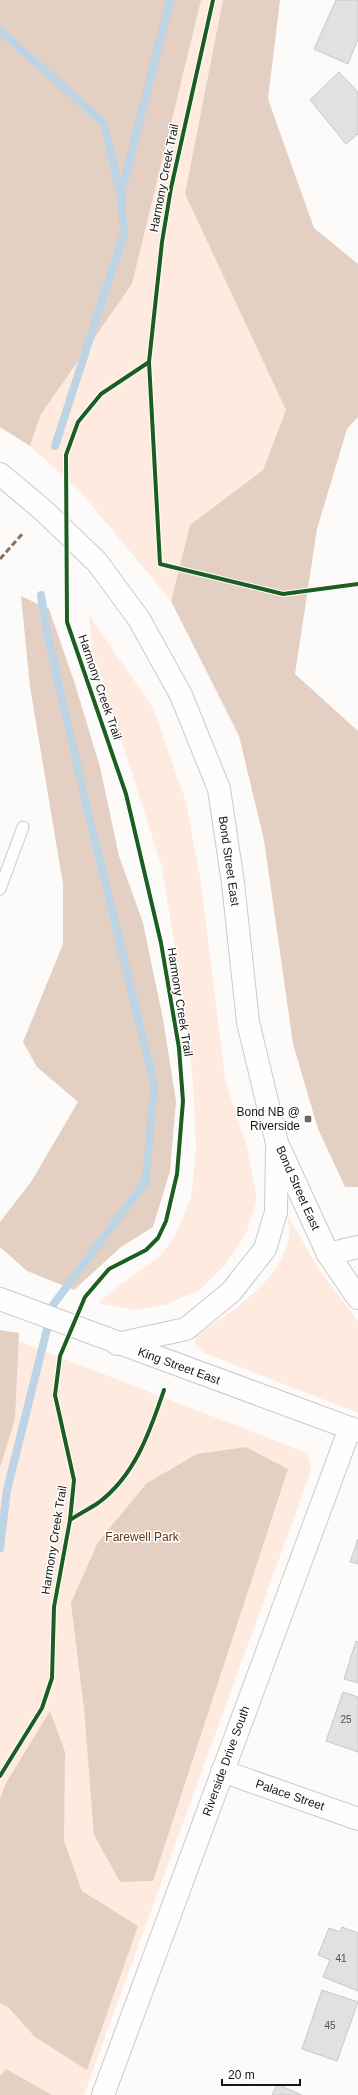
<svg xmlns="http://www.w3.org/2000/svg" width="358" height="2095" font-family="Arial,sans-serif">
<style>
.green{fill:#feeade}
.forest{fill:#e4d0c3}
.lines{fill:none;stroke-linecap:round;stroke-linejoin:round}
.stream{stroke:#bdd4e5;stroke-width:8}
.building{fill:#e3e1e0;stroke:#cac8c7}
.lane-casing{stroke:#cbcac8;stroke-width:13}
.street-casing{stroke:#cbcac8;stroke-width:24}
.primary-casing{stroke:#cbcac8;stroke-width:24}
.lane{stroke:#fffefe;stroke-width:11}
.street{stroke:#fffefe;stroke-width:22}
.primary{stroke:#fffefe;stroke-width:22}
.quiet{stroke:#8d6e63;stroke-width:3;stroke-dasharray:6 3;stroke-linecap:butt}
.cycleway-casing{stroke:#fff;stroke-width:6}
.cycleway{stroke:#1b5e20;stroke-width:4}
.poi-dot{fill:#696765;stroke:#fff;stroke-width:1.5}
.labels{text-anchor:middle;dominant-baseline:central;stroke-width:3;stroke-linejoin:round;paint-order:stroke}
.number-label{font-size:10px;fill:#4e4c4a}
.street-label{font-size:12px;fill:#191716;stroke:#fff}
.poi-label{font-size:12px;fill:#191716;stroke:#fff;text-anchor:end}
.park-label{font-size:12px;fill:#623410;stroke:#fff}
</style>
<rect width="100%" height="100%" fill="#fdfbf9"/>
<g class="green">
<polygon points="132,0 238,0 185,194 287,410 263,470 190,525 171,601 79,490 30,446 89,262"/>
<polygon points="89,615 153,708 186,802 202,889 225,1079 247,1147 257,1200 247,1231 226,1264 201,1289 168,1304 133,1310 98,1303 118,1286 159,1257 174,1238 191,1198 196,1150 193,1083 184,1003 162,868 92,647"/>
<path d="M287 1214 318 1268 358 1321V1413L204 1353 195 1344 196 1334C230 1315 283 1278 289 1236 290 1229 288 1221 287 1214Z"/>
<polygon points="0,1334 307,1453 310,1462 311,1471 84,2095 0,2095"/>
</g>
<g class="forest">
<polygon points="0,0 201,0 132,284 41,414 30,446 0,427"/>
<polygon points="223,0 280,0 268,99 314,228 358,264 358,417 347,429 317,529 295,674 358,731 358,1187 345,1187 318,1129 293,1044 264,840 239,736 171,601 190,525 263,470 286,410 185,194"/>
<polygon points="21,596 49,609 75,684 100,767 119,856 143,923 163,1019 176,1101 170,1171 153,1227 121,1247 74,1290 27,1271 0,1247 0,1222 31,1182 78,1102 37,1067 23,1042 63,944 63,884 30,687"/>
<polygon points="0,1330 19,1333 15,1419 0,1468"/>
<polygon points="246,1447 288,1469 153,1881 120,1882 94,1835 84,1709 71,1603 98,1542 147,1483 197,1454"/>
<polygon points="50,1711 65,1752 64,1841 82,1891 138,1926 87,2070 35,2037 8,2007 0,2003 0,1799 6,1783"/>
<polygon points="6,2069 52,2095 0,2095 0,2076"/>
</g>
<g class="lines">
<g class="stream">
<polyline points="0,31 104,123 121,197 124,233 55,446"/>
<polyline points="121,195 170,0"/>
<polyline points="0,1548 7,1490 53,1305 146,1181 154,1083 87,808 48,637 41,595"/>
</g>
</g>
<g class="building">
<polygon points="336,0 358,0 358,39 348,64 314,49"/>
<polygon points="339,72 358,92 358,134 346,144 310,100"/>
<polygon points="358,1539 358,1564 350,1562"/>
<polygon points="356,1641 358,1642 358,1683 344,1679"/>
<polygon points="343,1692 358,1697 358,1752 326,1741"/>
<polygon points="342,1927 358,1933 358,1991 323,1977 330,1960 318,1955 329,1928 340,1932"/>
<polygon points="322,1990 358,2002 337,2061 302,2049"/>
<polygon points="277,2084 302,2095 272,2095"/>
</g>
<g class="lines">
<defs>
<polyline id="lane" points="0,889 23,827"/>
<g id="street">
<polyline points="328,1254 358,1247"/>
<polyline points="222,1771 358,1819"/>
<polyline points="103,2095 350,1428"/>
</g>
<g id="primary">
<polyline points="0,474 44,511 97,562 139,619 181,695 219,789 233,883 248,1022 277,1143 328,1254 358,1298"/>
<polyline points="0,1299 358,1431"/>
<polyline points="117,1344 186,1329 231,1292 265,1249 276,1212 277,1148"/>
</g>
</defs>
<use href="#lane" class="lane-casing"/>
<use href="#street" class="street-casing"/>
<use href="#primary" class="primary-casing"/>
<use href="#lane" class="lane"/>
<use href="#street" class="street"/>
<use href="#primary" class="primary"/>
<polyline class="quiet" points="0,559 24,532"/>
<defs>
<g id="cycleway">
<polyline points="213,0 171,188 162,242 149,362 160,564 283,594 358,584"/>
<path d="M70 1520C79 1514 89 1509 98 1503 135 1476 150 1431 164 1390"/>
<polyline points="0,1776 42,1708 52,1678 54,1607 70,1520 74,1480 55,1395 60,1356 85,1297 109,1269 146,1250 158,1238 166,1221 177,1174 183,1101 179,1048 161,943 126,794 67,622 66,455 78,422 101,394 149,362"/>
</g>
</defs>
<use href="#cycleway" class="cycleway-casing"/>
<use href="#cycleway" class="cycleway"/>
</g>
<rect class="poi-dot" x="304" y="1115" width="8" height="8" rx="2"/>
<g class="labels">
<g class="number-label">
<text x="346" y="1719">25</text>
<text x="341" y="1958">41</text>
<text x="330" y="2025">45</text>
</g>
<g class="street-label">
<text transform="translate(164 178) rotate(-79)">Harmony Creek Trail</text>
<text transform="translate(100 687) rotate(71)">Harmony Creek Trail</text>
<text transform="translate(229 861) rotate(82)">Bond Street East</text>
<text transform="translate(180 1002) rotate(81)">Harmony Creek Trail</text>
<text transform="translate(298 1188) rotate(66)">Bond Street East</text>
<text transform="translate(179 1366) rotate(20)">King Street East</text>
<text transform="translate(54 1540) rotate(-81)">Harmony Creek Trail</text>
<text transform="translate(226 1761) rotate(-70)">Riverside Drive South</text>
<text transform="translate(290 1795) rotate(19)">Palace Street</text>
</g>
<g class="poi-label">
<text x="300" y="1112">Bond NB @<tspan x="300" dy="14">Riverside</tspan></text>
</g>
<g class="park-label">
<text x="142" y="1537">Farewell Park</text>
</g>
</g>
<path d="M222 2079v6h78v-6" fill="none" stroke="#191716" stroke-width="2"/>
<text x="228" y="2079" font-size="12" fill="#191716" stroke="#ffffff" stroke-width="3" paint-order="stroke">20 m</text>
</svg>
